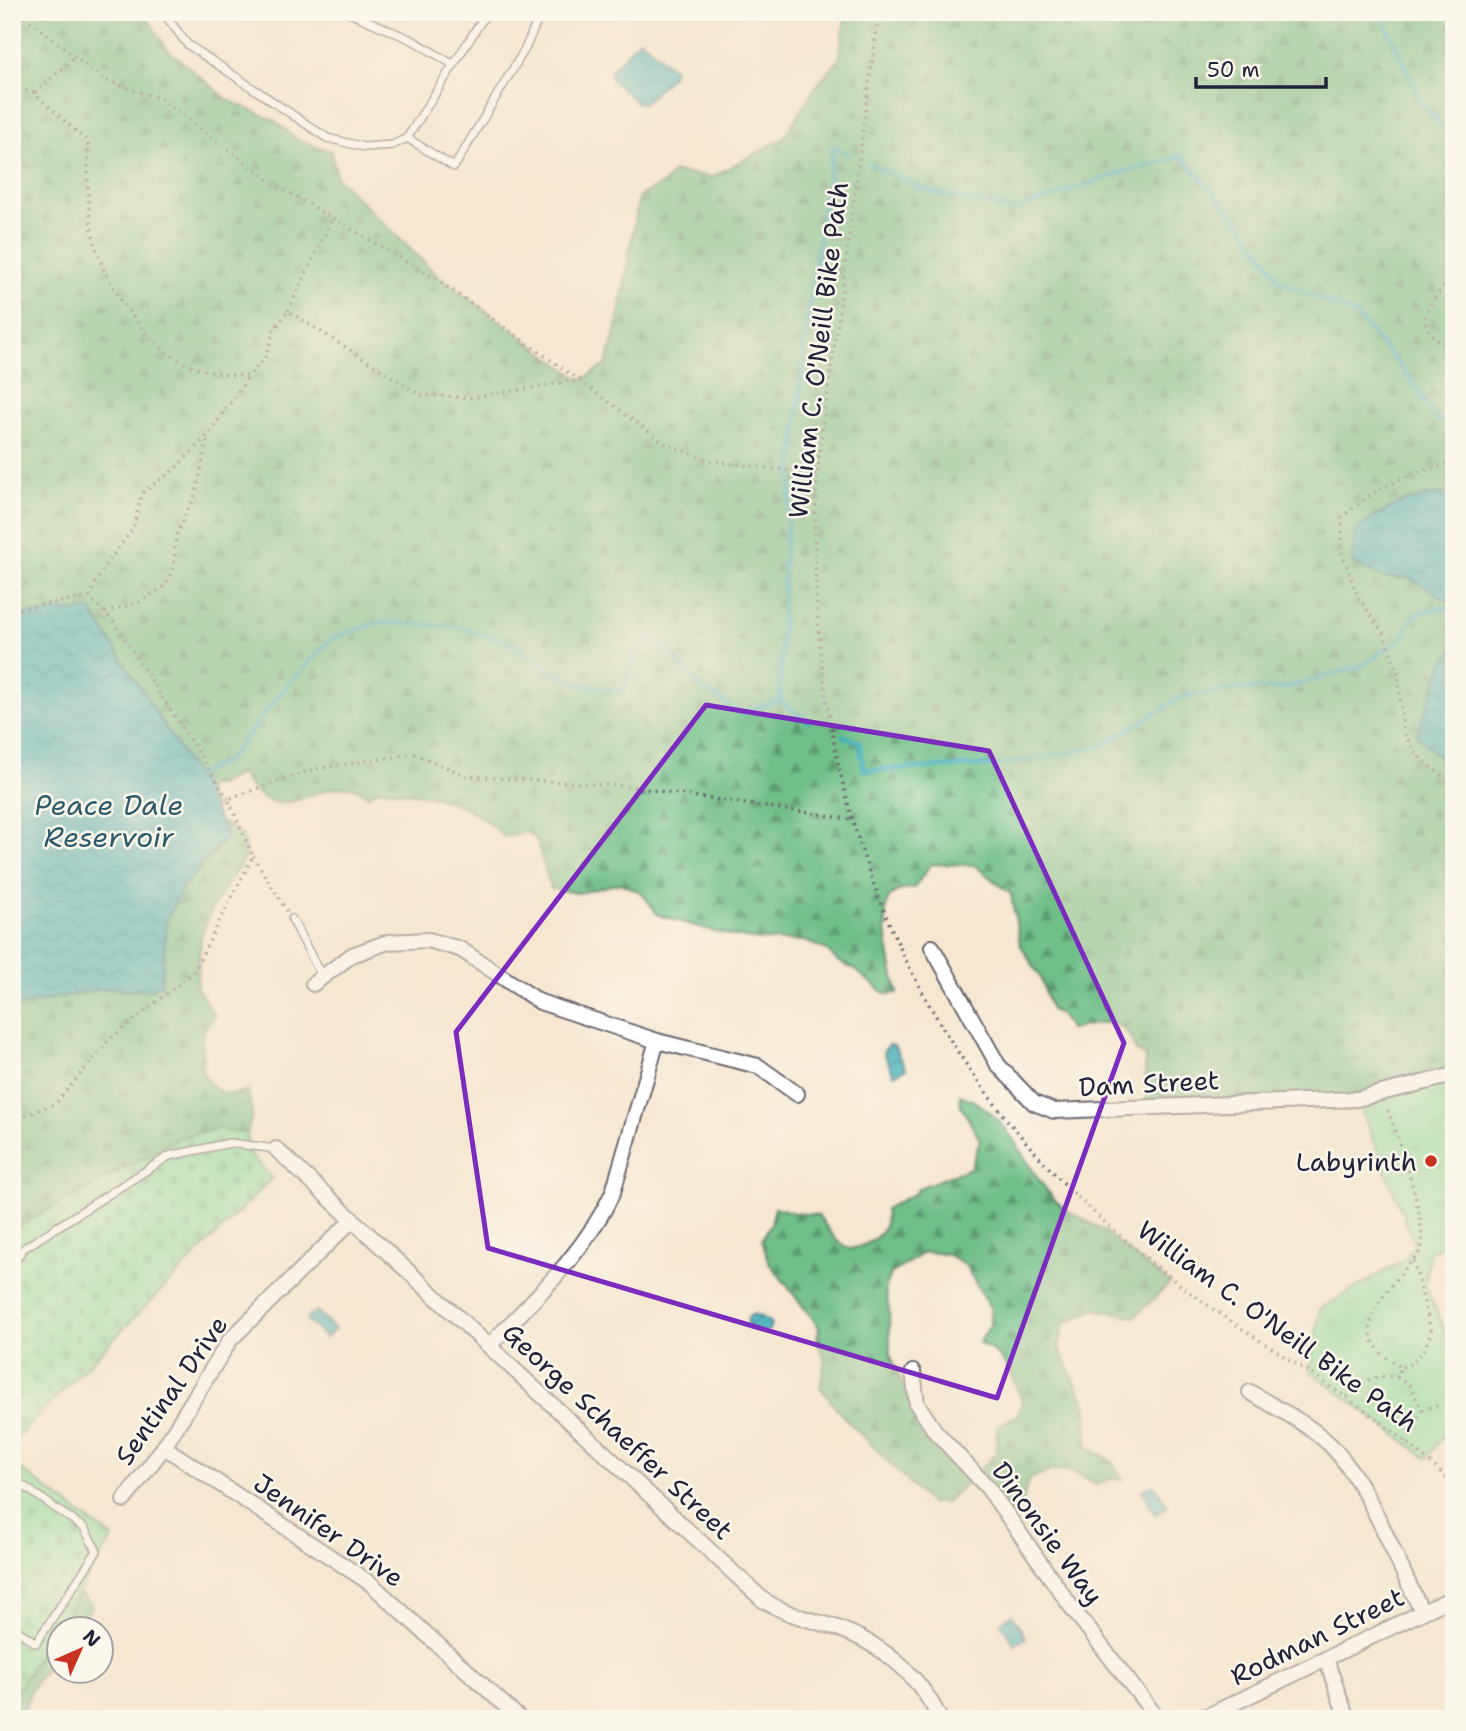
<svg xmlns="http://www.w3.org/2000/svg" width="1466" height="1731" font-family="'Shantell Sans',sans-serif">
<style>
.forest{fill:url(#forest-firs);stroke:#487062;stroke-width:2;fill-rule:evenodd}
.cemetery{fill:url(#cemetery-stones);stroke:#56806e;stroke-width:2}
.park{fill:url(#park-tufts);stroke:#56806e;stroke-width:2}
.water{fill:url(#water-waves);stroke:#30687a;stroke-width:2}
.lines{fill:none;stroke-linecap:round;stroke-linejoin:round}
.stream{stroke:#3fafb9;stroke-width:5}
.service-casing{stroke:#6c6770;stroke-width:10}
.minor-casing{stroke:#6c6770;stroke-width:18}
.path{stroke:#6c6770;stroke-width:3.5;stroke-dasharray:2 5;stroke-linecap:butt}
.service{stroke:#fff;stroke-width:7}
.minor{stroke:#fff;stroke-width:14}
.marked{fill:none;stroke:#7b2cbf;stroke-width:5;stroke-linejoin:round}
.poi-dot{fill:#c8321e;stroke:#fbf7ec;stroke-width:2.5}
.labels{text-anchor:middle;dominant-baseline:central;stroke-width:5;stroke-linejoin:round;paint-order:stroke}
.street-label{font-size:26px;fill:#22223b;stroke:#fbf7ec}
.poi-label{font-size:26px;fill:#22223b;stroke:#fbf7ec;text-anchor:end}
.water-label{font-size:28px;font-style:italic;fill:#2e5a6d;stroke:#fbf7ec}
</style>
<defs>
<pattern id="forest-firs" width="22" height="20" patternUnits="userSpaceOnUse" patternTransform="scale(1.75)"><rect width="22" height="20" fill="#6fbe88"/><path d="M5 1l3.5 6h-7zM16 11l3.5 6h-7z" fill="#5b9a70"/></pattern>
<pattern id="cemetery-stones" width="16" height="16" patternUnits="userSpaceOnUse" patternTransform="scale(1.75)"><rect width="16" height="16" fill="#8adfa2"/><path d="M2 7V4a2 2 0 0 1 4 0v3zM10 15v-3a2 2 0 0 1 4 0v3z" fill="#77bf8c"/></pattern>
<pattern id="park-tufts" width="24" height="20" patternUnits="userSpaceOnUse" patternTransform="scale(1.75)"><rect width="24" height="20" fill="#8adfa2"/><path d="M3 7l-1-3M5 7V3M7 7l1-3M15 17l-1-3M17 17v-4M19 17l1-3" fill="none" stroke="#77bf8c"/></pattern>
<pattern id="water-waves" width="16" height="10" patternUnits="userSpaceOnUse" patternTransform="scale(1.75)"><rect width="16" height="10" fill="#3fafb9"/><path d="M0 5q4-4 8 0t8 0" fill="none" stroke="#348e98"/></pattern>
</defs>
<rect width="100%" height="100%" fill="#fbf7ec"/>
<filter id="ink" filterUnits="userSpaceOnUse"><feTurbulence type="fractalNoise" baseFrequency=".0143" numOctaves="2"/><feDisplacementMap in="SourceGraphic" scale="14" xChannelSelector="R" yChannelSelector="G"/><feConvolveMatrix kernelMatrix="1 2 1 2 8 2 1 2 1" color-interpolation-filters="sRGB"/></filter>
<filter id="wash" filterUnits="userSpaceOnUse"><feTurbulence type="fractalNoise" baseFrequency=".00686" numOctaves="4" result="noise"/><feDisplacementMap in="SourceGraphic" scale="28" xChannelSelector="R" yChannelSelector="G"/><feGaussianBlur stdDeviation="1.57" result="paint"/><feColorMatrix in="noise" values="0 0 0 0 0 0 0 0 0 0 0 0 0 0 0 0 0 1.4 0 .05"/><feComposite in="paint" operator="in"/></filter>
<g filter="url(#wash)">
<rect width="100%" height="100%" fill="#f6e7d1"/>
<g class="forest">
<path d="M12 12 144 13 167 49 228 100 276 121 296 139 331 151 337 178 438 276 581 380 606 365 617 325 639 196 663 184 674 172 712 177 784 138 813 90 839 59 846 12H1454V494L1423 495 1380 577 1409 578 1454 604V649L1443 663 1417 735 1454 772V1075L1351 1098 1146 1103 1145 1056 1135 1050C1125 1013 1100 1022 1070 1030L1060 1014 1051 1010 1041 979 1020 944 1011 894 974 865 931 864 914 888C905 889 894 890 889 898 879 914 893 975 898 993L885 994 854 969 837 961 827 950 805 941 757 940 719 933 658 915 641 892 620 883 579 893 551 889 536 839 526 832 504 837C477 808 443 795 404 792 388 790 382 785 368 796 364 794 359 789 354 788 324 780 293 815 263 798 254 793 247 782 240 774L216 786 211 784 205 790 91 610 12 615Z"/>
<path d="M221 822 243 835 246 855 211 911 201 936 197 988 215 1016C193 1038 206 1046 202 1072 215 1093 224 1098 248 1090L252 1115 247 1134 217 1129 179 1138 12 1230V1007L107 988 137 990 161 983 167 919 181 889 227 837Z"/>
<path d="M960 1095C1013 1114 1021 1165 1056 1201 1070 1216 1090 1220 1106 1233 1128 1250 1146 1268 1170 1283L1135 1317 1095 1309 1064 1323 1059 1348 1087 1407 1088 1448 1112 1461 1123 1480 1110 1479 1096 1485C1067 1466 1060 1466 1029 1479L1020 1508 1005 1517 970 1479 945 1504 938 1502 930 1504 841 1414 820 1387 825 1360 817 1342 819 1327 768 1261 762 1239 771 1224 775 1207 794 1213 818 1215 836 1240 850 1249C871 1245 890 1233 885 1209L916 1193 918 1188 971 1168 980 1140 961 1106ZM924 1252 947 1254 965 1265 990 1307V1325L979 1343C1006 1354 1012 1376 1022 1401L1018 1415 997 1426 996 1453 970 1479 914 1413 890 1354 889 1308 885 1289 891 1274Z"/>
<path d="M80 1592 92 1606 76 1629 60 1630 59 1656C42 1668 24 1697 24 1719H12V1698Z"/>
</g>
<g class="cemetery">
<polygon points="217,1129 247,1134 249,1154 272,1178 12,1442 12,1230 179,1138"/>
<polygon points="12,1463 113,1538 12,1698"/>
</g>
<polygon class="park" points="1441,1078 1454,1123 1454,1240 1430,1252 1425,1284 1454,1353 1454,1423 1427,1458 1310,1371 1320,1309 1406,1258 1414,1243 1357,1099"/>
<g class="water">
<polygon points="640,39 674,69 672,76 644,103 637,103 611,79 610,71"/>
<path d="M1454 494V604L1410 578 1380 577 1352 562 1356 530C1389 505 1412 495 1454 494Z"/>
<polygon points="91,610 205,790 227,836 181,889 167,919 161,983 151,990 107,988 12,1007 12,615"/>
<polygon points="1454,649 1454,772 1417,735 1443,663"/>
<polygon points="889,1045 894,1046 906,1069 894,1075 883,1052"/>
<polygon points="317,1311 335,1329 326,1338 307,1321 308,1316"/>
<polygon points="754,1314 768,1320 771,1325 769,1330 763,1333 747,1326 748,1317"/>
<polygon points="1154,1484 1168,1506 1155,1515 1142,1490"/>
<polygon points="1012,1614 1026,1638 1015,1645 1000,1623"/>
</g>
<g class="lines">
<g class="stream">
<polyline points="1383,12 1384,21 1424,107 1454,138"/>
<polyline points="870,164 930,192 1015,210 1117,174 1182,156 1243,226 1281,282 1357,315 1409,377 1438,421 1454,421"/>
<polyline points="780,700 784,561 806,328 833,147 848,154"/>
<polyline points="843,736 859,742 864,770 999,765 1102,746 1181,697 1235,689 1285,688 1361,666 1402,639 1413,615 1440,607 1454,609"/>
<polyline points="196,775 227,761 289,683 333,638 379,622 459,627 513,644 551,671 578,684 623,691 636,654 648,635 671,653 699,686 741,713 780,700 808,721"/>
</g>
</g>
</g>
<g filter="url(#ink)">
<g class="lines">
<defs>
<g id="service">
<polyline points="163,12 187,44 327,138 364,147 393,145 407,138 487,12"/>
<polyline points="348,12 414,41 454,65"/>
<polyline points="407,138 454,167 525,49 541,12"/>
<polyline points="292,919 322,977"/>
<polyline points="12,1264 24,1248 169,1156 230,1143 276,1149"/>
<polyline points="12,1478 84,1528 97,1551 36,1643 12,1627"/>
</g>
<g id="minor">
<polyline points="932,947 998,1065 1034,1103 1054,1111 1357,1099 1454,1075"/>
<polyline points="313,984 352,955 388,942 428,940 460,949 540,1002 657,1041 758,1066 797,1094"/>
<path d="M276 1149 763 1600C785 1614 804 1618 828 1625 877 1640 918 1672 940 1719"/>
<path d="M489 1346C535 1298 585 1253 613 1192L657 1041"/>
<polyline points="913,1372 917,1404 935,1431 988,1488 1072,1608 1158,1719"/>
<path d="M1250 1392C1278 1410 1313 1425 1335 1450 1373 1493 1395 1560 1422 1611"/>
<polyline points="164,1447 370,1583 520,1719"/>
<polyline points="124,1500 164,1447 230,1340 351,1221"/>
<polyline points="1326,1659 1347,1719"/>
<polyline points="1201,1719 1454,1597"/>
</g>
</defs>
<use href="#service" class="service-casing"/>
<use href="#minor" class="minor-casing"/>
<g class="path">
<polyline points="19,12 104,80 160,99 273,183 436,279 579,380"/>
<path d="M879 12C865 113 852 214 839 315 829 384 816 453 815 523 812 786 894 1023 1087 1206 1121 1238 1157 1268 1195 1296 1281 1359 1379 1408 1454 1486"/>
<polyline points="1428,12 1447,14 1454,19"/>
<path d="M12 87 34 93 88 142C88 179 86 219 98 254 108 287 147 342 177 359 199 372 225 375 249 376L265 358 274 330 288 311 421 395 471 398 579 380 664 443 710 461 818 474"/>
<polyline points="35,93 75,57"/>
<path d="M1454 276C1425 307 1408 326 1454 351"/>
<polyline points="288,311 332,220"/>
<path d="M1454 462C1401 476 1384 483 1342 517V553L1358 597 1383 633 1398 671 1403 731 1416 755 1454 785"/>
<polyline points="89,597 104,567 133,529 142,493 175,469 208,435 249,376"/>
<polyline points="12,610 89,597 113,621 228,799"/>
<polyline points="105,612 140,602 166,585 173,568 176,535 196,493 208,437"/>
<polyline points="253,856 287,911"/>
<polyline points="12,1121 56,1103 110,1039 193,973 253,856 228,799 314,769 415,754 467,776 624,786 850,819"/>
<path d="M1402 1367C1418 1364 1428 1345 1431 1330L1413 1259"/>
<polyline points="1397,1377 1410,1386 1422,1410 1406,1442"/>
<path d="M1346 1397C1362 1381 1374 1374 1397 1377L1401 1367C1347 1337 1375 1304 1405 1269 1410 1263 1419 1255 1421 1248 1428 1223 1397 1134 1387 1108"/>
<polyline points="1422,1410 1438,1405"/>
</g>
<use href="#service" class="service"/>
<use href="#minor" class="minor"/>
</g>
</g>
<path d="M0 0H1466V1731H0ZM706 705 989 751 1124 1043 997 1398 488 1248 456 1032Z" fill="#f6e7d1" fill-opacity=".55" fill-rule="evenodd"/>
<path class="marked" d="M706 705 989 751 1124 1043 997 1398 488 1248 456 1032Z"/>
<circle class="poi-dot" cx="1431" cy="1161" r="7"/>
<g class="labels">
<g class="street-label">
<text transform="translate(818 350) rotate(-83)">William C. O'Neill Bike Path</text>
<text transform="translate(1149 1083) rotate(-3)">Dam Street</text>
<text transform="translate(1278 1326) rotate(36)">William C. O'Neill Bike Path</text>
<text transform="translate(171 1390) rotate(-55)">Sentinal Drive</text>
<text transform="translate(618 1431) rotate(43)">George Schaeffer Street</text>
<text transform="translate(329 1530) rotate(35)">Jennifer Drive</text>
<text transform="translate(1048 1533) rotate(54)">Dinonsie Way</text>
<text transform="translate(1317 1636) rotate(-26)">Rodman Street</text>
</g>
<g class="poi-label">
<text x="1417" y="1161">Labyrinth</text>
</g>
<g class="water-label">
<text x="109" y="805">Peace Dale<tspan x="109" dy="32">Reservoir</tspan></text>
</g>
</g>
<rect width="1466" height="1731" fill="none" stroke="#fbf7ec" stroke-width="42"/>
<g transform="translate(80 1650) rotate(45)"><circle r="33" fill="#fbf7ec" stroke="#a4a2a5" stroke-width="2"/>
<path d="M0-5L12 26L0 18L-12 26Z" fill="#c8321e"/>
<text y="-10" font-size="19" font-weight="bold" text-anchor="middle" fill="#22223b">N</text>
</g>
<path d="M1196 77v10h130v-10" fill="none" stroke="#22223b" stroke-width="3.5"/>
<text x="1207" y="77" font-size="21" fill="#22223b" stroke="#fbf7ec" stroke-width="5" paint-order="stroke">50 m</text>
</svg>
